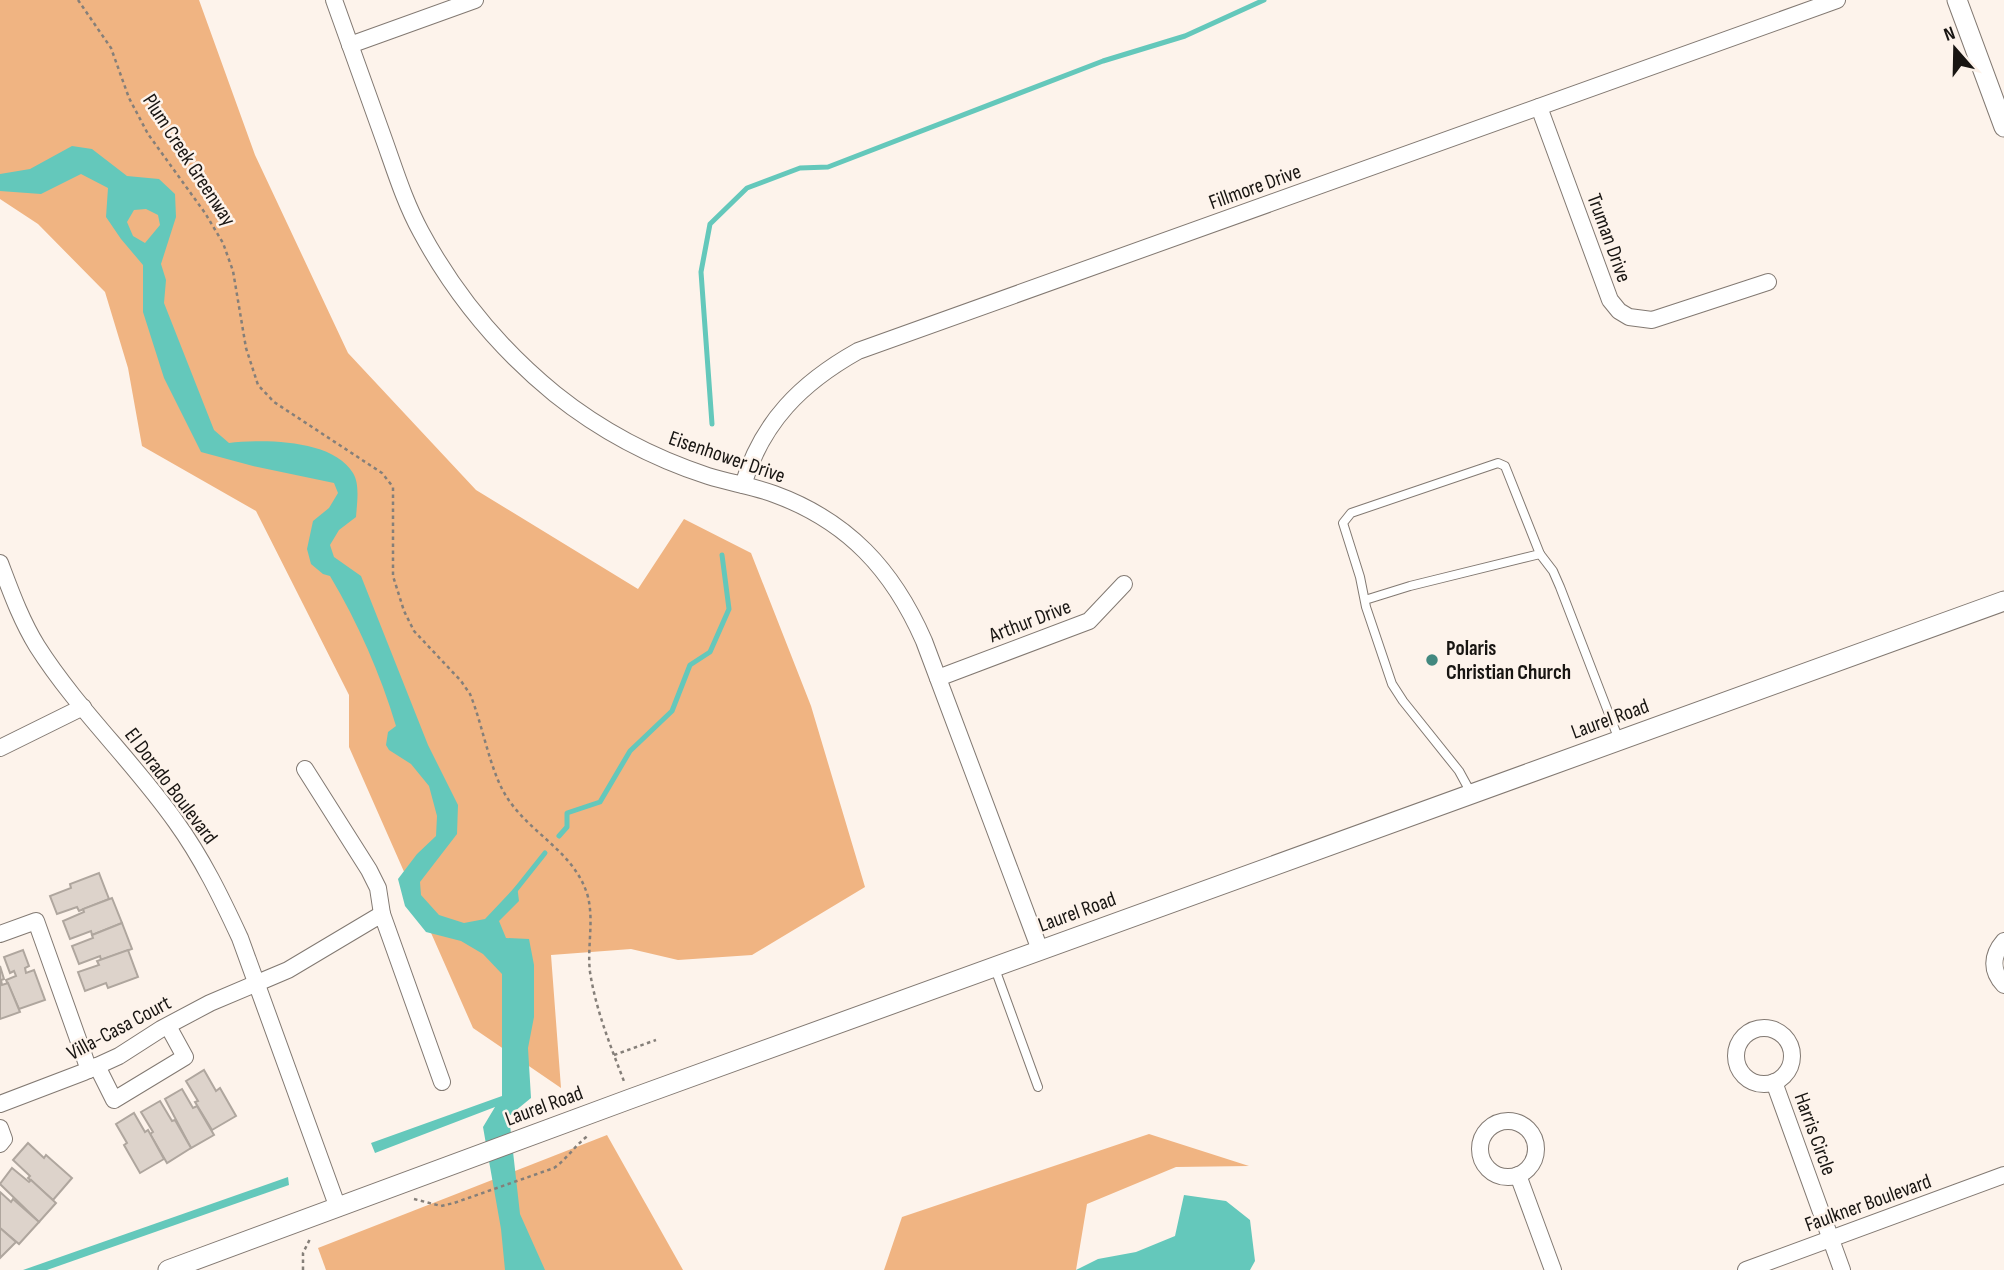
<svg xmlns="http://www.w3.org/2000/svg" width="2004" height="1270" font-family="'Sofia Sans Condensed',sans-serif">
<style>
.forest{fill:#f0b482}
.water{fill:#64c8bb;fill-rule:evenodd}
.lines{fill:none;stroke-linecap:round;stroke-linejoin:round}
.stream{stroke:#64c8bb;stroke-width:5}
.building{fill:#ddd3cb;stroke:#afa69e;stroke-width:2}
.service-casing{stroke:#827972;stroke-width:10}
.minor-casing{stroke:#827972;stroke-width:18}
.tertiary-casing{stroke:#827972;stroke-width:21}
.path{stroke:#857f79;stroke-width:2.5;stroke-dasharray:3.5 3.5;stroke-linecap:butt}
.service{stroke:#fff;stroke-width:8}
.minor{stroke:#fff;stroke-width:16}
.tertiary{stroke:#fff;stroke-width:19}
.poi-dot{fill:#42887f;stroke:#fdf3eb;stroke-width:2.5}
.labels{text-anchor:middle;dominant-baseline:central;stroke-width:5;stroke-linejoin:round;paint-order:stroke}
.street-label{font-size:21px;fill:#181512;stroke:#fdf3eb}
.poi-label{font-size:21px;font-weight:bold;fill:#181512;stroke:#fdf3eb;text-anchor:start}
</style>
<rect width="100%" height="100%" fill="#fdf3eb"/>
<g class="forest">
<polygon points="0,0 199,0 255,155 348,353 476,490 638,589 684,519 751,553 811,706 865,887 752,955 678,960 631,949 551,955 561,1088 473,1028 349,747 349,695 256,511 142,446 128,368 105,292 38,224 0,199"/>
<polygon points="1149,1134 1249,1166 1176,1167 1087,1204 1076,1270 884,1270 902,1217"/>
<polygon points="607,1135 683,1270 326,1270 318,1248"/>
</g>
<g class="water">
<path d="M72 146 92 149 127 176 159 179 175 194 176 217 161 264 166 280 164 303 214 430 229 443C263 439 333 439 353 473 360 484 357 503 356 517L339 530 330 545 334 557 361 576 428 745 458 805 457 834 420 882 421 895 439 915 464 923 485 919 517 885 519 901 499 921 506 938 529 939 534 965V1017L528 1048 531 1098 509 1116 520 1214 545 1270H505L501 1229 483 1127 495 1107 375 1153 371 1143 502 1096V974L483 954 461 941 426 932 405 906 398 879 417 854 436 836 437 816 429 786 411 764 389 750 386 745 388 732 396 726C380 673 358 623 330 576L323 574 311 564 307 549 313 521 329 508 338 493 334 483 253 466 201 452 164 378 143 312V265L121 239 106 217 108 188 81 174 41 194 0 191V174L30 169ZM146 209 158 215 160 225 145 243 133 236 127 222 134 210Z"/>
<polygon points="288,1177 289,1185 47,1270 23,1270"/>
<polygon points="1184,1195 1226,1201 1250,1220 1255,1261 1250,1270 1076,1270 1098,1259 1136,1252 1175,1236"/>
</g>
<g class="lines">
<g class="stream">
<polyline points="712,424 701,272 710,224 747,188 800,168 828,167 1103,61 1185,36 1264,0"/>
<polyline points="559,836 567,827 567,813 600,802 630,751 672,711 690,665 710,652 729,609 722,555"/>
<polyline points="514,892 545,853"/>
</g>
</g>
<g class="building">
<polygon points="99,873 109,899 79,911 77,907 57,914 50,896 71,888 70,884"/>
<polygon points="112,898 122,923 92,935 91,931 70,939 63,921 84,912 83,909"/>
<polygon points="122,923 132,949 101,960 100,956 79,964 72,946 93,938 92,935"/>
<polygon points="23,950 29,966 25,968 26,973 34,970 45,1000 19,1009 6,980 16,976 14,971 10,973 4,957"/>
<polygon points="128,950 138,977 108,988 106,983 85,991 78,972 99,965 97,961"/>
<polygon points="0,966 4,979 1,980 2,985 8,983 20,1012 0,1019"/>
<polygon points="204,1070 216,1091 220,1088 236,1116 212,1130 195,1102 198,1101 186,1081"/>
<polygon points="182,1089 193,1108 197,1106 214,1135 191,1148 165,1099"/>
<polygon points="160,1101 172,1121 175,1120 191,1148 167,1163 150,1134 153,1132 141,1112"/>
<polygon points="134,1113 145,1132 148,1130 164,1159 140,1173 124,1145 127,1143 116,1124"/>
<polygon points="28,1143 44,1158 46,1155 72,1178 53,1200 28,1178 30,1176 13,1160"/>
<polygon points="12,1168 29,1182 31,1180 56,1203 39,1222 0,1184"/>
<polygon points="0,1192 11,1202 13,1199 39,1222 19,1244 0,1228"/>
<polygon points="0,1228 16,1242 0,1258"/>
</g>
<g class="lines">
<defs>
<g id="service">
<polyline points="1540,554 1553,571 1560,587 1619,740"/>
<polyline points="1365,600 1410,586 1540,554 1505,466 1498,463 1351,513 1343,523 1360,577 1366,607 1392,684 1403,701 1459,771 1471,793"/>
<polyline points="994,966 1038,1087"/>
</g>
<g id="minor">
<path d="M334 0C350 45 366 90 382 134 394 167 404 201 421 232 455 295 500 349 555 394 600 430 653 458 708 476 730 483 753 486 774 494 848 521 893 570 924 641L1040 950"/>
<polyline points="350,45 475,0"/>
<polyline points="1539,107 1610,300 1619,311 1629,317 1652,320 1768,282"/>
<path d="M743 485C762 422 801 383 858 351L1837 0"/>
<path d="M0 563C11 592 21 620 37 646 77 709 133 761 176 822 202 858 221 897 240 938L338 1208"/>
<polyline points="938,678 1089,621 1124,584"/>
<polyline points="0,748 83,707"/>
<polyline points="305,769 369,870 378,888 382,914"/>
<polyline points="0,934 36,921 89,1070"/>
<path d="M2004 941C1991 956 1991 971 2004 985"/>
<circle cx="1764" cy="1056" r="28"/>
<polyline points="97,1066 114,1100 185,1057 168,1026"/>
<polyline points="1774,1082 1842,1270"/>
<polyline points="0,1104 84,1072 119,1056 161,1029 210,1003 288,970 382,914 442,1082"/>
<circle cx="1508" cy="1149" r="28"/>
<polyline points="0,1128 4,1139 0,1144"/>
<polyline points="1518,1175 1553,1270"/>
<polyline points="1746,1270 2004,1175"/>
</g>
<g id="tertiary">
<polyline points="1957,0 2004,127"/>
<polyline points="168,1270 630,1099 2004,601"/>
</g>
</defs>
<use href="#service" class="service-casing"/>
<use href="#minor" class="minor-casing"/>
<use href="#tertiary" class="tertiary-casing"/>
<g class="path">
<path d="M78 0 111 48 129 98 148 134 205 213 223 243 233 271 246 348 258 385 274 402 382 473 393 487V576L404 611 414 631 461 681 470 694C483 725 490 773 508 799 532 835 576 853 588 897 594 922 587 947 590 972 596 1011 611 1047 625 1084"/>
<polyline points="614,1055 656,1040"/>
<path d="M414 1199 441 1206 454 1203 554 1168C568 1158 575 1145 589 1135"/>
<polyline points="303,1270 303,1253 311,1237"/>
</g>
<use href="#service" class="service"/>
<use href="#minor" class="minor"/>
<use href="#tertiary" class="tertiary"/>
</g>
<circle class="poi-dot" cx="1432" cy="660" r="7"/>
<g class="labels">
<g class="street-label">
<text transform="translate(189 160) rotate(57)">Plum Creek Greenway</text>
<text transform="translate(1255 187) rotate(-20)">Fillmore Drive</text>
<text transform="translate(1609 238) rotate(70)">Truman Drive</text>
<text transform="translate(727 457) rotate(19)">Eisenhower Drive</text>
<text transform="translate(1030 621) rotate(-21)">Arthur Drive</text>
<text transform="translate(1610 719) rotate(-20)">Laurel Road</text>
<text transform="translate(171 786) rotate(53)">El Dorado Boulevard</text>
<text transform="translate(1077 912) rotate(-20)">Laurel Road</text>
<text transform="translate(119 1028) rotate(-28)">Villa-Casa Court</text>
<text transform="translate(544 1106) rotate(-20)">Laurel Road</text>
<text transform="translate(1815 1134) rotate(70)">Harris Circle</text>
<text transform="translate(1868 1203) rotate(-20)">Faulkner Boulevard</text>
</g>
<g class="poi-label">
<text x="1446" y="648">Polaris<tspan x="1446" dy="24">Christian Church</tspan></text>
</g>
</g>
<g transform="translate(1955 49) rotate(340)" stroke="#fdf3eb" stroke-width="5" paint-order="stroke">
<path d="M0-5L12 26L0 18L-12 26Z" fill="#181512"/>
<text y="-10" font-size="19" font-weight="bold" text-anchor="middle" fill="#181512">N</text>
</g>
</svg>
